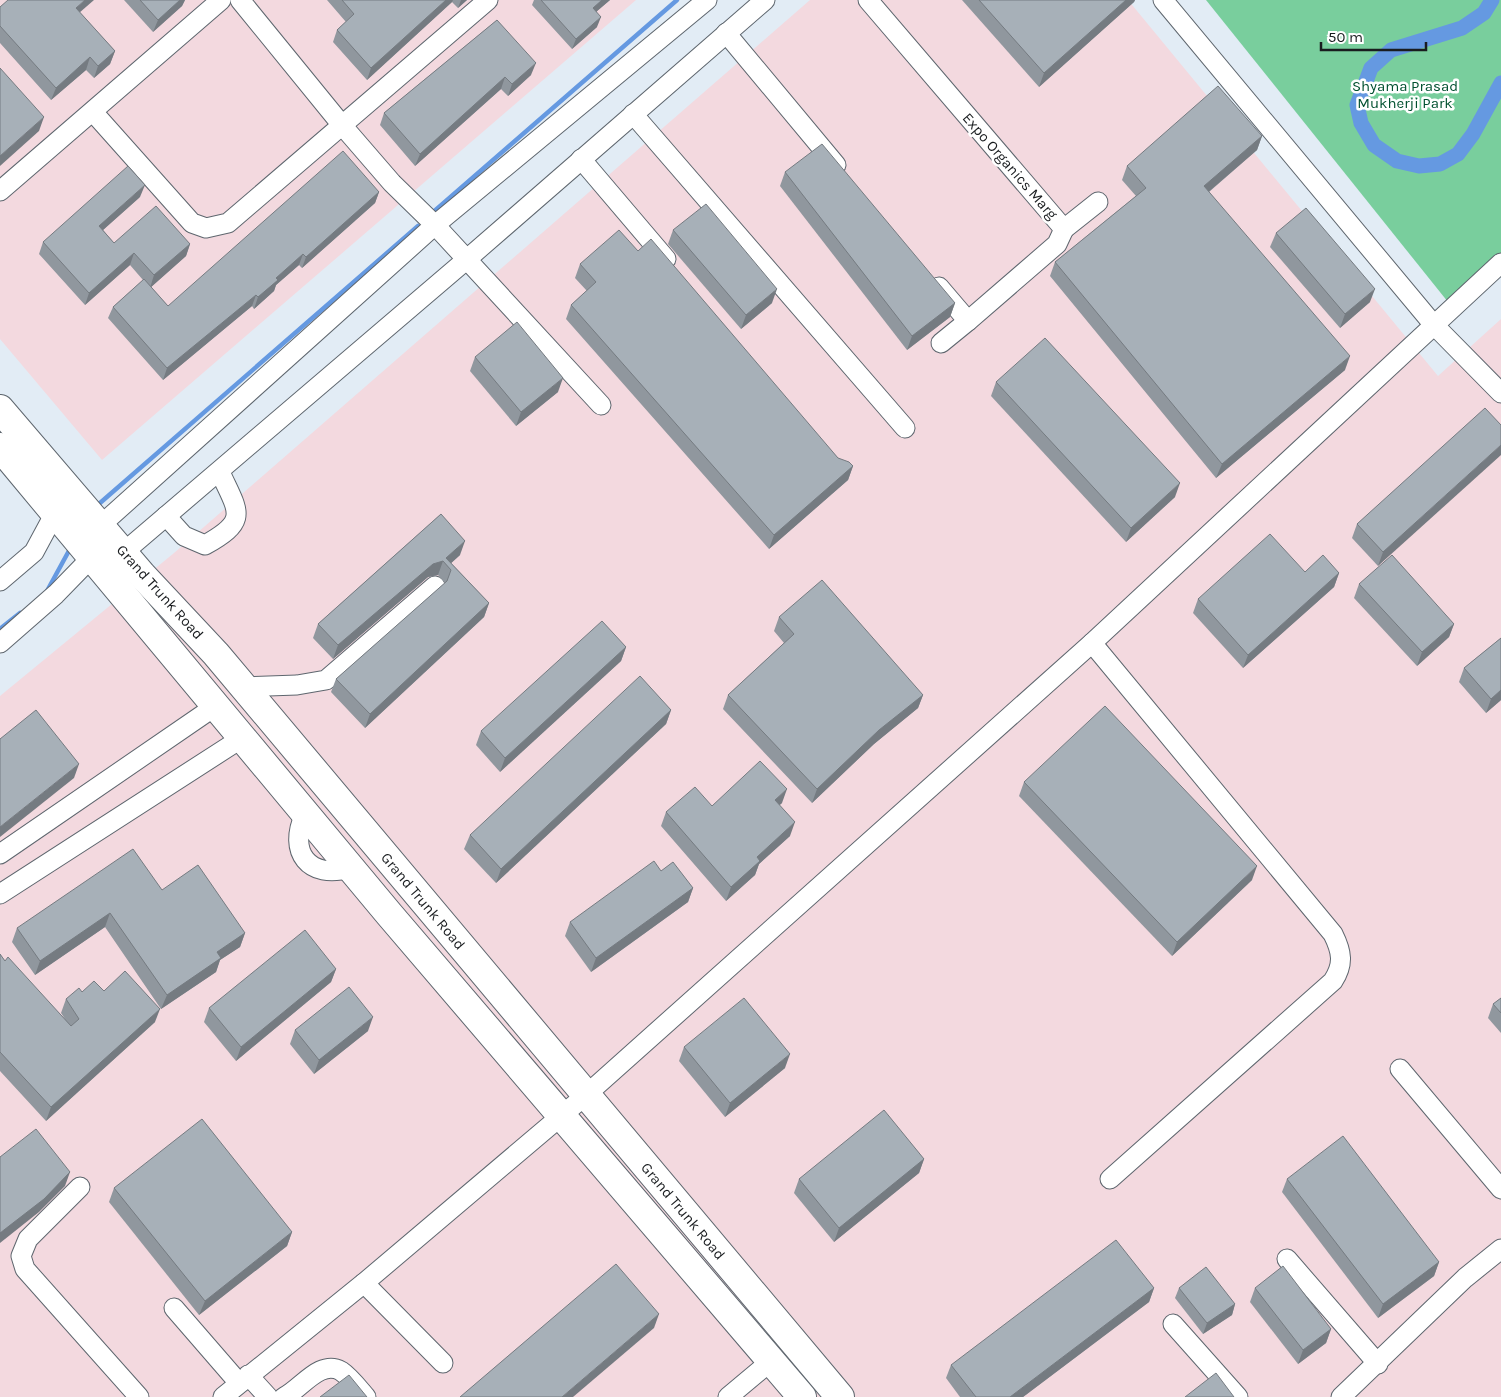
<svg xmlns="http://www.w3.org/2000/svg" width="1501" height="1397" font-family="Karla,sans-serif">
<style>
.industrial{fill:#f3d9df}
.green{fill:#79ce9d}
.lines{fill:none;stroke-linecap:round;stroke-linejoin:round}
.stream{stroke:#6599e1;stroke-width:4.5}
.canal{stroke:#6599e1;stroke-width:15}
.minor-casing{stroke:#5e666e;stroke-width:21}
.highway-casing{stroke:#5e666e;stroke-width:30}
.minor{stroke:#fff;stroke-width:19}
.highway{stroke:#fff;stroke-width:28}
.wall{fill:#90979e}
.shaded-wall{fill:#757b81}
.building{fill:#a7b0b8;stroke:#757b81}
.labels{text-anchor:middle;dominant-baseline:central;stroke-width:5;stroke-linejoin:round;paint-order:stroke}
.park-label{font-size:15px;fill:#00502f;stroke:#fff}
.street-label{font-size:15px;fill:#191c1f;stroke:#fff}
</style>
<rect width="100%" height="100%" fill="#e2ecf5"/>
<g class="industrial">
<polygon points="0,0 636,0 102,460 0,339"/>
<polygon points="810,0 1128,0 1438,376 1501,319 1501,1397 0,1397 0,696 174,553"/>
</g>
<polygon class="green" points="1206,0 1501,0 1501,253 1448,302"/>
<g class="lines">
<g class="stream">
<polyline points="431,214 677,0"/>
<polyline points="100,503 418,226"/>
<polyline points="47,591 71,547"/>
<polyline points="0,629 20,613"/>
</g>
<polyline class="canal" points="1492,0 1484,13 1462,28 1391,50 1371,68 1357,105 1361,123 1374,145 1397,161 1419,166 1440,164 1458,154 1473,134 1501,83"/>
<defs>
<g id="minor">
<polyline points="240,0 341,124 392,183 435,225 601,405"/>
<polyline points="868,0 1064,229 1057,244 968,321 939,287"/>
<polyline points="1163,0 1433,324 1501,393"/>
<polyline points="726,33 836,165"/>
<polyline points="93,112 192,223 206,228 228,223 488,0"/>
<polyline points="633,114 905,428"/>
<polyline points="581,159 666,259"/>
<polyline points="0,191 221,0"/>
<polyline points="1064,229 1098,202"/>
<polyline points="941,343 968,321"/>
<path d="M166 516 184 536 205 545C250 520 238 512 220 472"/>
<polyline points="113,554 124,552 466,260 765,0"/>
<polyline points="0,581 34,552 55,513"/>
<polyline points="0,643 56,594 92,557 101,525 435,225 707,0"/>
<path d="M1092 643 1333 934C1342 952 1344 964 1333 981L1110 1179"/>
<polyline points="243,687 297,685 326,680 435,586"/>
<path d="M305 814C287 852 309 880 350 868"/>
<polyline points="0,854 217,705"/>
<polyline points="0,894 242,738"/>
<polyline points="1400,1069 1501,1189"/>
<polyline points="80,1187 28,1239 21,1256 25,1269 139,1397"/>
<polyline points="1287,1259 1378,1364"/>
<polyline points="364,1283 443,1363"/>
<polyline points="174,1308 239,1383"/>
<polyline points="1173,1324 1238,1397"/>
<polyline points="248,1375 268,1397"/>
<polyline points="223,1397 364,1283 586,1095 1092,643 1501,263"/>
<path d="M284 1397C301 1389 320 1359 341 1371 350 1377 359 1389 366 1397"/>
<polyline points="728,1397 771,1361"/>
<polyline points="1341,1397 1465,1278 1501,1249"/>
</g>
<g id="highway">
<polyline points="0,409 142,575 216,654 840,1397"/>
<polyline points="0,447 389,914 802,1397"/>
</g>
</defs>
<use href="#minor" class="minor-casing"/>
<use href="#highway" class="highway-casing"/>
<use href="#minor" class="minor"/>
<use href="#highway" class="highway"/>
</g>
<g class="wall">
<polygon points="124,0 185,0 182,6 153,32"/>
<polygon points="327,0 467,0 458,8 452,2 367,80 333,42 337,30 346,22"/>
<polygon points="534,0 610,0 597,11 597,27 572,49 532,5"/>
<polygon points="962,0 1135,0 1134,2 1039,87"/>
<polygon points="0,7 80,13 115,51 110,64 94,78 86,70 51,100 0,43"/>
<polygon points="497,20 531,75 508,96 501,89 415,166 380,125 384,113"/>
<polygon points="1262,136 1257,150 1209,192 1345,370 1216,478 1050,276 1055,262 1136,196 1122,180 1127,166"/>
<polygon points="785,172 955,303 950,317 907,350 780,186"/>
<polygon points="379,192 375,203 302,268 299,265 276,285 274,291 254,309 252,306 163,380 108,318 113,307 143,280 130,265 85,305 39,254 43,242 140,197 103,230 114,243 190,244 186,256 151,287 168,306"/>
<polygon points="673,230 772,303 741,329 668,244"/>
<polygon points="1276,233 1370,302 1340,328 1270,247"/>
<polygon points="638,251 838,458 853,466 848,480 769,549 566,319 571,305 587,291 575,278 580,264"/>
<polygon points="475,357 558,392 516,426 470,371"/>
<polygon points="996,382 1175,497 1126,542 991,396"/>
<polygon points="1501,425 1378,566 1352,538 1357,524"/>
<polygon points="441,514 460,555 451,563 489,603 484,617 365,728 331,692 336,679 445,583 438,575 428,577 333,659 313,638 318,624"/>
<polygon points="1305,572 1339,573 1334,587 1243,668 1193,613 1198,599"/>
<polygon points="1359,584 1454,624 1449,637 1417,666 1354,598"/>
<polygon points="779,617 923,695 918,708 874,744 812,803 723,709 728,695 784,643 774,631"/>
<polygon points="1501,638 1501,700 1486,713 1459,682 1464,668"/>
<polygon points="626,647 621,661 500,772 476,745 481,731"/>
<polygon points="671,710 666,724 496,883 464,849 470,835"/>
<polygon points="1024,782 1252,880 1172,956 1019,796"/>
<polygon points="782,803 779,805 790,836 759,864 755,875 726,901 661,826 666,812 712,806"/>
<polygon points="661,871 693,888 688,902 591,972 565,936 570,922"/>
<polygon points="162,890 245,933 240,947 220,960 216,972 161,1009 105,927 35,975 12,942 17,928"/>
<polygon points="0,954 5,961 65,1019 61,1013 66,999 82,992 155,1022 46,1121 0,1071"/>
<polygon points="336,969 331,982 236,1061 204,1022 209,1008"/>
<polygon points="1501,998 1501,1033 1488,1018 1493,1004"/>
<polygon points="295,1030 368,1031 314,1074 290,1044"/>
<polygon points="684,1047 785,1068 725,1117 679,1061"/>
<polygon points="924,1159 919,1173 834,1242 794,1193 799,1179"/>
<polygon points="1287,1179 1439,1262 1434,1276 1378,1318 1282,1192"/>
<polygon points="114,1188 292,1232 287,1246 199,1315 109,1202"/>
<polygon points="1154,1288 1149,1302 1023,1397 960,1397 946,1378 951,1365"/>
<polygon points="1179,1288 1235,1304 1232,1315 1203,1334 1175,1298"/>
<polygon points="1255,1288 1331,1329 1326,1343 1298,1364 1250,1302"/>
</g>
<g class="shaded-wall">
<polygon points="85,0 94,0 71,20 76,8"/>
<polygon points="180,0 185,0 182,6 153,32 158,20"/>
<polygon points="446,0 453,0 452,2 367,80 371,68"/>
<polygon points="461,0 467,0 458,8"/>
<polygon points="602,0 610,0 589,18 593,8"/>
<polygon points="1126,0 1135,0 1134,2 1039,87 1044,73"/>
<polygon points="601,17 597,27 572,49 576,39"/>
<polygon points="115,51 110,64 94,78 98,66"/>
<polygon points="90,57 86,70 51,100 56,88"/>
<polygon points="536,63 531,75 508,96 512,84"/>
<polygon points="505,77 501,89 415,166 420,154"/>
<polygon points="44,117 39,131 0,166 0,156"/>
<polygon points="1262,136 1257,150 1199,200 1204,186"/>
<polygon points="145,185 140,197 94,238 99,226"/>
<polygon points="379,192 375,203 302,268 306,257"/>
<polygon points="190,244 186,256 150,288 154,275"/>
<polygon points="134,253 130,265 85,305 89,293"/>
<polygon points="303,254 299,265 276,285 274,291 254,309 258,297 276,278"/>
<polygon points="777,289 772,303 741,329 746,315"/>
<polygon points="1375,289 1370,302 1340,328 1345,314"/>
<polygon points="256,295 252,306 163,380 167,368"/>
<polygon points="955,303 950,317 907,350 912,336"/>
<polygon points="1350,356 1345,370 1216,478 1222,464"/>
<polygon points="563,378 558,392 516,426 521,412"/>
<polygon points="1501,445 1501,455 1378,566 1383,552"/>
<polygon points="853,466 848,480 769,549 774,535"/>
<polygon points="1180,483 1175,497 1126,542 1131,528"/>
<polygon points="465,541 460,555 448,566 446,558"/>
<polygon points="443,561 438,575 428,577 333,659 338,645 433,564"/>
<polygon points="1339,573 1334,587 1243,668 1248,655"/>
<polygon points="489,603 484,617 365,728 370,714"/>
<polygon points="1454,624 1449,637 1417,666 1422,652"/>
<polygon points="626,647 621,661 500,772 505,758"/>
<polygon points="1501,690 1501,700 1486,713 1491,699"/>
<polygon points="923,695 918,708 874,744 812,803 817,789 879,730"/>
<polygon points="671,710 666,724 496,883 501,869"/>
<polygon points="79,764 74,778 0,837 0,827"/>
<polygon points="787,789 782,803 770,814 775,800"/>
<polygon points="795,822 790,836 759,864 755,875 726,901 731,887 757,857"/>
<polygon points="1257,866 1252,880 1172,956 1177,942"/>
<polygon points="693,888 688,902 591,972 596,958"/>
<polygon points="110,913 105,927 35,975 40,961"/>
<polygon points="245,933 240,947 220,960 216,972 161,1009 167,995 217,952"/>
<polygon points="336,969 331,982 236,1061 241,1047"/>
<polygon points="160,1009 155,1022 46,1121 51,1107"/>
<polygon points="373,1017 368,1031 314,1074 319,1060"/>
<polygon points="790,1054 785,1068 725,1117 730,1103"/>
<polygon points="924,1159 919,1173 834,1242 839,1228"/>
<polygon points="70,1172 65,1186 39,1212 0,1243 0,1233"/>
<polygon points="292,1232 287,1246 199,1315 205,1301"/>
<polygon points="1439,1262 1434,1276 1378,1318 1383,1304"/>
<polygon points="1154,1288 1149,1302 1023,1397 1010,1397"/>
<polygon points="1235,1304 1232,1315 1203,1334 1207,1323"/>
<polygon points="659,1314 654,1328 573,1397 562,1397"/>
<polygon points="1331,1329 1326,1343 1298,1364 1303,1350"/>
</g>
<g class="building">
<polygon points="8,0 85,0 76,8 115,51 98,66 90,57 56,88 0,26 0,7"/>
<polygon points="140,0 180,0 158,20"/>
<polygon points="342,0 446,0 371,68 337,30 354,14"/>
<polygon points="541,0 602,0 593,8 601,17 576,39"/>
<polygon points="979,0 1126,0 1044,73"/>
<polygon points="497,20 536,63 512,84 505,77 420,154 384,113"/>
<polygon points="0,68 44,117 0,156"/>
<polygon points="1218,86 1262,136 1204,186 1350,356 1222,464 1055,262 1146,188 1127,166"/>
<polygon points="822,144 955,303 912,336 785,172"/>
<polygon points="343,151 379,192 306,257 303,254 276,278 278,280 258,297 256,295 167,368 113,307 144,279 168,306"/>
<polygon points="128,166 145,185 99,226 114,243 156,206 190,244 154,275 134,253 89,293 43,242"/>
<polygon points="706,204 777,289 746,315 673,230"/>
<polygon points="1306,208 1375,289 1345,314 1276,233"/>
<polygon points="619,230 638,251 651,239 838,458 849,462 853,466 774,535 571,305 596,282 580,264"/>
<polygon points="517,322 563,378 521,412 475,357"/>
<polygon points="1045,338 1180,483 1131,528 996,382"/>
<polygon points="1485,408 1501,425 1501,445 1383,552 1357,524"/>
<polygon points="441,514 465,541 446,558 489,603 370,714 336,679 447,581 451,570 443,561 433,564 338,645 318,624"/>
<polygon points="1270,534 1305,572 1323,555 1339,573 1248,655 1198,599"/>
<polygon points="1392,555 1454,624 1422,652 1359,584"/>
<polygon points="822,580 923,695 879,730 817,789 728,695 794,634 779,617"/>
<polygon points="602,621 626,647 505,758 481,731"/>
<polygon points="1501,638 1501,690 1491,699 1464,668"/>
<polygon points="640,676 671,710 501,869 470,835"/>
<polygon points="1105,706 1257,866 1177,942 1024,782"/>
<polygon points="36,710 79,764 0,827 0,739"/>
<polygon points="760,761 787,789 775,800 795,822 757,857 760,861 731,887 666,812 695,787 712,806"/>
<polygon points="133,849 162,890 198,865 245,933 217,952 221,958 167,995 110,913 40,961 17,928"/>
<polygon points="654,861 661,871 673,862 693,888 596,958 570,922"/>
<polygon points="305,930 336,969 241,1047 209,1008"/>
<polygon points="0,954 5,961 8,957 71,1026 79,1019 66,999 79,988 82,992 94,981 104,991 125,971 160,1009 51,1107 0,1052"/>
<polygon points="349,987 373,1017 319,1060 295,1030"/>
<polygon points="744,998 790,1054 730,1103 684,1047"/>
<polygon points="1501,998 1501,1013 1493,1004"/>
<polygon points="884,1110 924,1159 839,1228 799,1179"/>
<polygon points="202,1119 292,1232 205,1301 114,1188"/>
<polygon points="36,1129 70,1172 44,1199 0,1233 0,1157"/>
<polygon points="1343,1136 1439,1262 1383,1304 1287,1179"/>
<polygon points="1116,1240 1154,1288 1010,1397 976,1397 951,1365"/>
<polygon points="616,1264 659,1314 562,1397 460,1397"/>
<polygon points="1283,1266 1331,1329 1303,1350 1255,1288"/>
<polygon points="1206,1267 1235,1304 1207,1323 1179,1288"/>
<polygon points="1216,1373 1234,1397 1185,1397"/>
<polygon points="349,1375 367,1397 320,1397"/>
</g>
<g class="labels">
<g class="park-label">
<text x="1405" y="86">Shyama Prasad<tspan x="1405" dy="17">Mukherji Park</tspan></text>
</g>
<g class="street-label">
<text transform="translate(1010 166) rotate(49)">Expo Organics Marg</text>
<text transform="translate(160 592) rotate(48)">Grand Trunk Road</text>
<text transform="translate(423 901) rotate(50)">Grand Trunk Road</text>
<text transform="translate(683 1211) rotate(50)">Grand Trunk Road</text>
</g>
</g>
<path d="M1321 42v8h105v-8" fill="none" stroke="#191c1f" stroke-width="2.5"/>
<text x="1328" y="42" font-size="15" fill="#191c1f" stroke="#ffffff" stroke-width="4" paint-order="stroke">50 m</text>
</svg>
